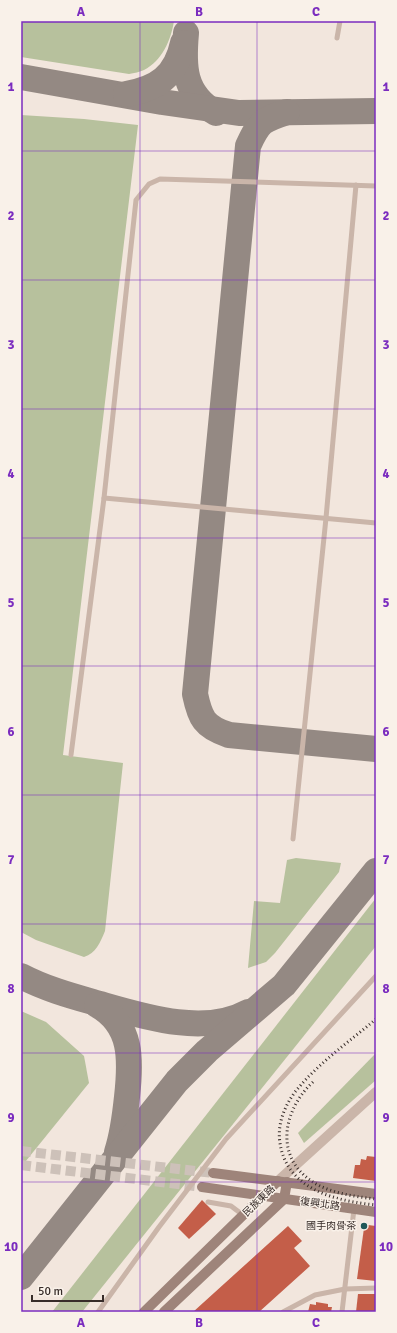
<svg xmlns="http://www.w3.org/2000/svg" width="397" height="1333" font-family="Signika,'Noto Sans TC',sans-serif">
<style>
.green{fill:#b7c19d}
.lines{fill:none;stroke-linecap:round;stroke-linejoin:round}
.taxiway{stroke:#948983;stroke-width:26}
.building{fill:#c45e49}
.secondary-tunnel{stroke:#cdc1b9;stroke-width:10;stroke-dasharray:10 5;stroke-linecap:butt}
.lane{stroke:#cab5a9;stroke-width:5}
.street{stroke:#cab5a9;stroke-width:10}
.secondary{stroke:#9e847a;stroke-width:10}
.rail{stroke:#372c29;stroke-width:3;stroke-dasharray:1 3;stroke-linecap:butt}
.grid{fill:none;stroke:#7b2cbf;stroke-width:1;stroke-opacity:0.55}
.poi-dot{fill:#1f5858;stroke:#f9f1e9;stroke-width:1.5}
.labels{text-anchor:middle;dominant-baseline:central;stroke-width:3;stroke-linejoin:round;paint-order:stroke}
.street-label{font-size:10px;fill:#372c29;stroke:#f9f1e9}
.poi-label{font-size:10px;fill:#372c29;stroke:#f9f1e9;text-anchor:end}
.neatline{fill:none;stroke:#7b2cbf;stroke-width:1.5}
.grid-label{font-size:13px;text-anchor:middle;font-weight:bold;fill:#7b2cbf}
</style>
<rect width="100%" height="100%" fill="#f2e6dd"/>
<g class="green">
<path d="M21 21H174C171 40 162 61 144 70 140 72 134 73 129 74L21 57Z"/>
<path d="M21 115 84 119 138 125 63 755 123 763 105 931C100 943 96 953 84 957L36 940 21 932Z"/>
<polygon points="296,858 341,863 339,872 275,953 266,962 248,968 254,901 280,903 287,860"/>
<polygon points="376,898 376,946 82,1312 52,1312"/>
<polygon points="21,1011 46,1022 84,1056 89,1083 21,1167"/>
<polygon points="376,1053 376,1080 304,1143 298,1133"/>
</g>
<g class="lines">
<g class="taxiway">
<path d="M186 33C183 66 183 94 216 113"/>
<polyline points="21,77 162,102 239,113 376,111"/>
<path d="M126 94C157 89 176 76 183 43"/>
<path d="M287 112C262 120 259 122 248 146L195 694C200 718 204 727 229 735L376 749"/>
<path d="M21 976C44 988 68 995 93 1002 139 1015 203 1037 248 1012"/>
<path d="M97 1005C133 1025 131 1061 127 1097 125 1116 123 1134 117 1152"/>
<polyline points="21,1277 177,1081 207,1051 284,985 376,871"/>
</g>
</g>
<g class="building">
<polygon points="367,1156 376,1157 376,1181 353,1178 355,1165 360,1165 361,1159 366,1160"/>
<polygon points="202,1200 216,1214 189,1239 178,1228"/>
<polygon points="368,1225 376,1226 376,1281 357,1279 364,1228"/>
<polygon points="288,1226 302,1241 294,1248 310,1266 269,1303 259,1312 193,1312"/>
<polygon points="358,1294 376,1294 376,1312 356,1312"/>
<polygon points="316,1302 328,1304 328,1307 332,1307 331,1312 308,1312 310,1304 316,1305"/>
</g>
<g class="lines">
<g class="secondary-tunnel">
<polyline points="21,1151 213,1173"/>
<polyline points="21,1165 202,1187"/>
</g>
<g class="lane">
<polyline points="337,38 340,21"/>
<polyline points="104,498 376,523"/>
<polyline points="71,755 104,498 136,200 149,184 160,179 376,186"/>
<polyline points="293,839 326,518 356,185"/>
<polyline points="208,1202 231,1206 243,1215"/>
<polyline points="98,1312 159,1227 226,1139 376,976"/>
<polyline points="283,1312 315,1295 345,1289 376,1288"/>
<polyline points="342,1312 354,1209"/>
</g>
<polyline class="street" points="278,1181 376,1092"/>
<g class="secondary">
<polyline points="213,1173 376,1194"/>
<polyline points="202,1187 376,1212"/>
<polyline points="144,1312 278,1181"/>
<polyline points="164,1312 284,1199 287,1182"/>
</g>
<g class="rail">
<path d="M376 1019C349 1042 317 1064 295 1092 284 1107 277 1125 280 1143 287 1190 336 1201 376 1205"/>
<path d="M313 1082C280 1113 274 1163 320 1186 337 1194 357 1197 376 1199"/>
</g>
</g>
<path class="grid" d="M140 21V1312M257 21V1312M21 151H376M21 280H376M21 409H376M21 538H376M21 666H376M21 795H376M21 924H376M21 1053H376M21 1182H376"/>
<circle class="poi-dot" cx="364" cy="1226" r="4"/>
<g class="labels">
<g class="street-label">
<text transform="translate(259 1201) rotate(-44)">民族東路</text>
<text transform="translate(320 1204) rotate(8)">復興北路</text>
</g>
<g class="poi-label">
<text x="356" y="1226">國手肉骨茶</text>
</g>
</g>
<rect width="397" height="1333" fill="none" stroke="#f9f1e9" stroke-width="44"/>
<path d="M32 1295v6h71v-6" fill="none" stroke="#372c29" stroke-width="2"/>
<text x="38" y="1295" font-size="12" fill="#372c29" stroke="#f9f1e9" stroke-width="3" paint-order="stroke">50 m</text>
<rect x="22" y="22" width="353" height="1289" class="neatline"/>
<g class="grid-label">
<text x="81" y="16">A</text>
<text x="199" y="16">B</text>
<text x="316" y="16">C</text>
<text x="11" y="91">1</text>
<text x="386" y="91">1</text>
<text x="11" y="220">2</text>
<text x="386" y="220">2</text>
<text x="11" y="349">3</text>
<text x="386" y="349">3</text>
<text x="11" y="478">4</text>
<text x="386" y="478">4</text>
<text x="11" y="607">5</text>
<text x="386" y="607">5</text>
<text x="11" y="736">6</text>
<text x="386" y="736">6</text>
<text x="11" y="864">7</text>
<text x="386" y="864">7</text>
<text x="11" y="993">8</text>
<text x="386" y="993">8</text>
<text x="11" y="1122">9</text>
<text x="386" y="1122">9</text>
<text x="11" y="1251">10</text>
<text x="386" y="1251">10</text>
<text x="81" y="1327">A</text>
<text x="199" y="1327">B</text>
<text x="316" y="1327">C</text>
</g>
</svg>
